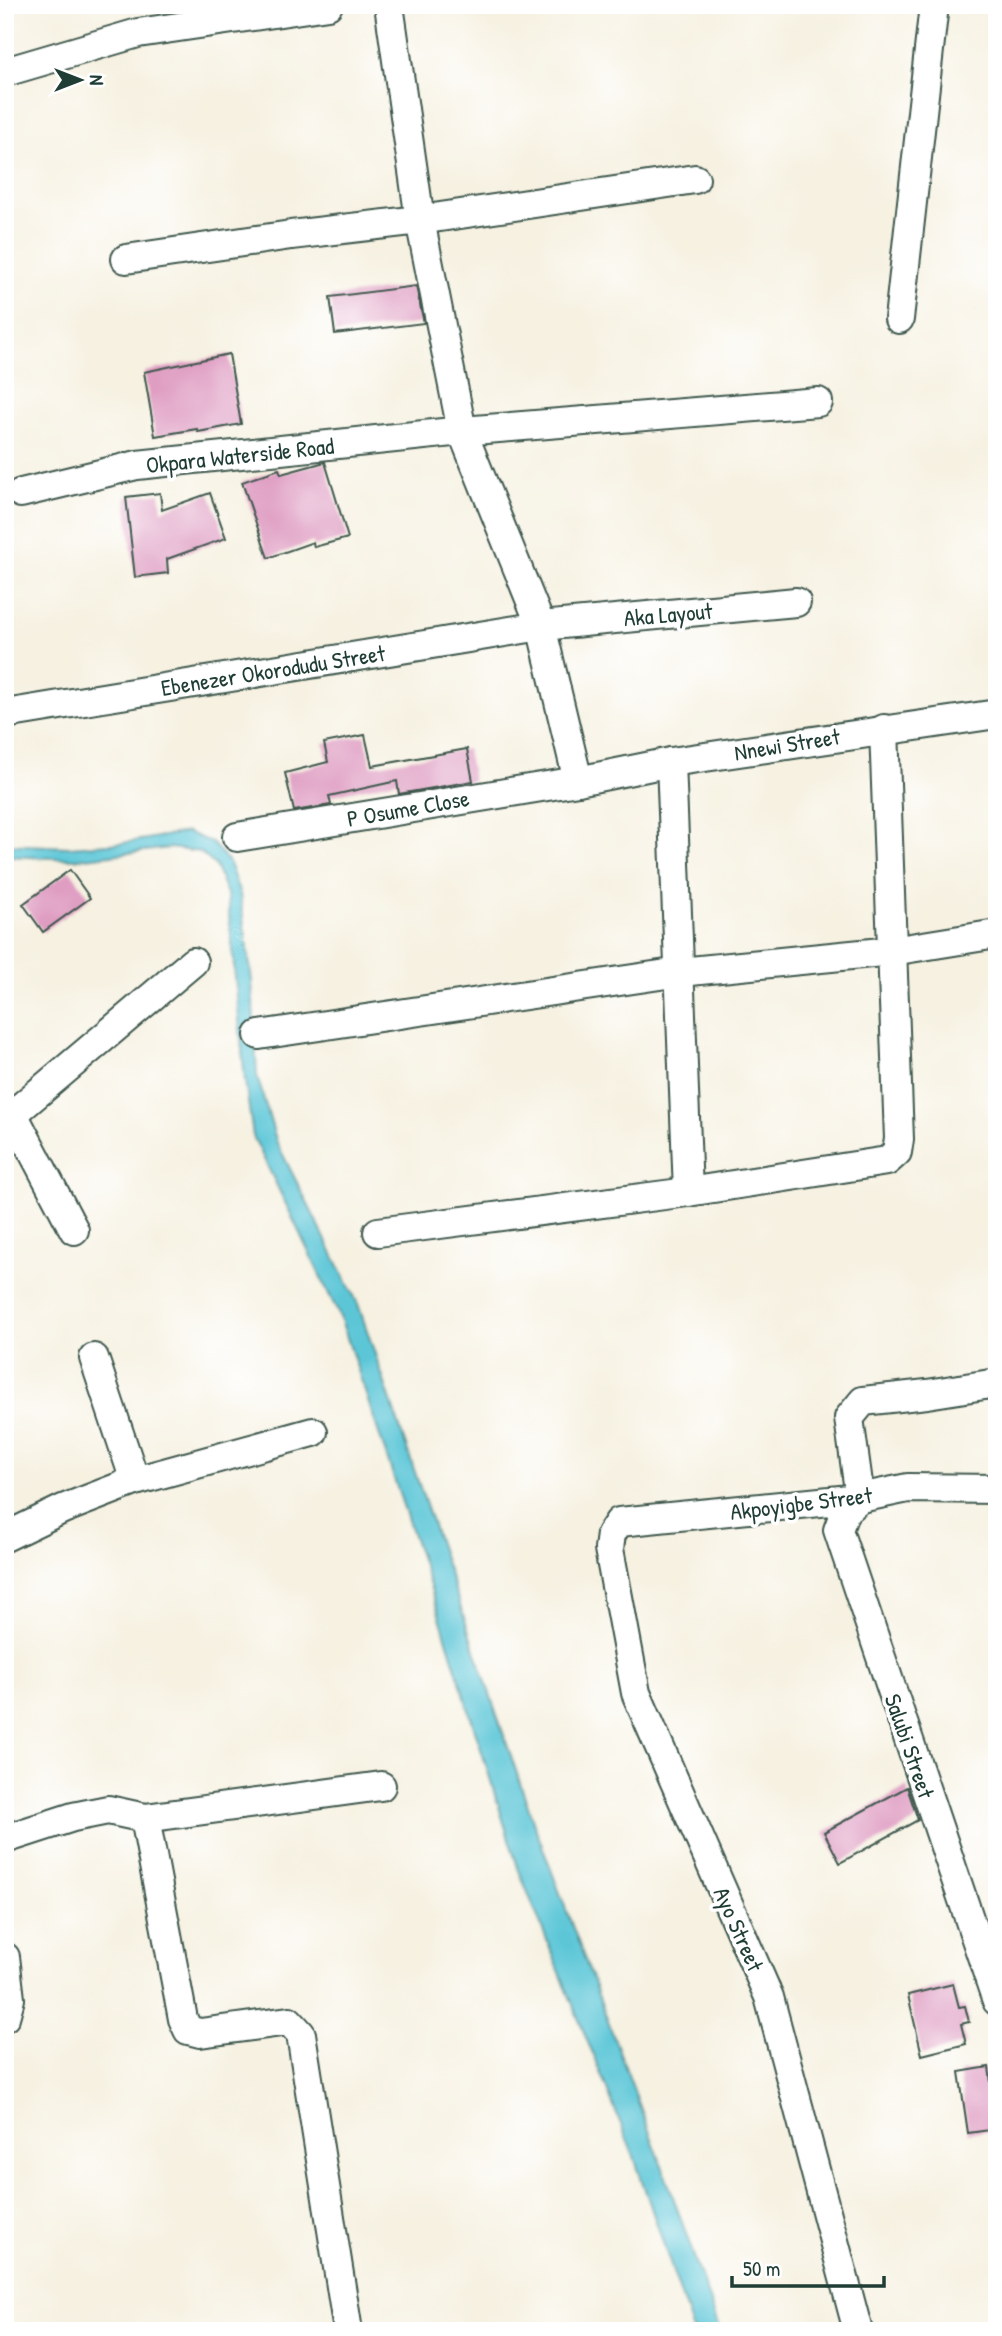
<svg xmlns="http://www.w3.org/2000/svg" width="1002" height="2336" font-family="'Patrick Hand',sans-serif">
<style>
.water{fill:#5cc6d7;stroke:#3e8286;stroke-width:2}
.building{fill:#df9dc2}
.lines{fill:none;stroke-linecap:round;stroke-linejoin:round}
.minor-casing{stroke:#3f584e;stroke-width:32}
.minor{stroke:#fff;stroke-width:28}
.labels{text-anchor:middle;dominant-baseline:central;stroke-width:7;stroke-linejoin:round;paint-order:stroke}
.street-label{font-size:23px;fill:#1f3d34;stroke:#fff}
</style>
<rect width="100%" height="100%" fill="#fff"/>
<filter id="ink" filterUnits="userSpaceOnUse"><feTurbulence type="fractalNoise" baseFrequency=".0143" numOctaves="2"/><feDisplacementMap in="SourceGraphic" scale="14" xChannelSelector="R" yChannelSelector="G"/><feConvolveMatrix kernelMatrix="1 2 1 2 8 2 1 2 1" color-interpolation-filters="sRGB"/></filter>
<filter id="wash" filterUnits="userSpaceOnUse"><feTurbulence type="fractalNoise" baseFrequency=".00686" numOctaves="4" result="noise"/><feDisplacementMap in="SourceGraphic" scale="28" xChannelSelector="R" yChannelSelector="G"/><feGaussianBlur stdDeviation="1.57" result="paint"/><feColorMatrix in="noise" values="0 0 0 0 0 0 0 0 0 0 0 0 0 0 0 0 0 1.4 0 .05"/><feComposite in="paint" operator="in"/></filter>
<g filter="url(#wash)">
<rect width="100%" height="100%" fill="#f6f1e1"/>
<polygon class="water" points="187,832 212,843 228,861 240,894 252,981 257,1076 277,1143 358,1304 534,1824 663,2168 720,2331 693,2331 634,2157 518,1868 433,1595 340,1317 253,1136 245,1081 227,894 215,865 200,852 170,848 77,859 5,856 5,844 69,847 123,843"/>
<g id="blocks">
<g class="building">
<polygon points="416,286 424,323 335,334 330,297"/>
<polygon points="229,354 241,424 198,432 197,429 155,436 144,372"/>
<polygon points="325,462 348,538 314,547 313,542 268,558 242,482 279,469 281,474"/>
<polygon points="160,493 162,510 210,493 226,538 167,559 168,573 135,577 126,497"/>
<polygon points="365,735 372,766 467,749 473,781 399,794 397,781 329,796 331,805 294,811 285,773 328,762 324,743"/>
<polygon points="70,870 90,898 43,932 23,904"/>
<polygon points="907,1787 918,1820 840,1863 824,1832"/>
<polygon points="953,1984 959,2007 965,2006 969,2022 961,2024 966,2044 922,2055 908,1995"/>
<polygon points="989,2067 997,2129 968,2133 959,2072"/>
</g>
</g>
</g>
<g filter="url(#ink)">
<use href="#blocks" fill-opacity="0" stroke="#3f584e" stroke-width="2"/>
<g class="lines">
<defs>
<g id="minor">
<polyline points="389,5 420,220 462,431 541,626 578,781"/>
<polyline points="5,72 138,33 328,5"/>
<polyline points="126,259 291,235 420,220 695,179"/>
<polyline points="899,319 934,5"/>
<polyline points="21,493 137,465 462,431 818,402"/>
<polyline points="5,714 541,626 796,602"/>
<polyline points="671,762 688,1192"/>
<polyline points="237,837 578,781 671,762 997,714"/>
<polyline points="259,1035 680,972 892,951 997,934"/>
<polyline points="5,1107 13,1114 74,1230"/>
<polyline points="13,1114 193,962"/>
<polyline points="378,1232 688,1192 887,1161 897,1152 899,1139 884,729"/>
<polyline points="94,1358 135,1481"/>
<polyline points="997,1383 927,1394 863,1401 849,1418 860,1498 845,1511 838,1530 997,2001"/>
<polyline points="5,1537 63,1509 135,1481 313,1432"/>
<polyline points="145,1818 183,2019 188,2030 200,2033 289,2021 301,2034 348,2331"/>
<polyline points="5,1839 73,1817 108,1810 145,1818 381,1786"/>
<polyline points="5,1957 10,1999 5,2017"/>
<polyline points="858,2331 769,1997 636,1693 609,1549 611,1534 619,1522 860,1498 908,1488 997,1489"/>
</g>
</defs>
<use href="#minor" class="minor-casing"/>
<use href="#minor" class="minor"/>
</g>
</g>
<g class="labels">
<g class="street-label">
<text transform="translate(240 455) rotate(-6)">Okpara Waterside Road</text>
<text transform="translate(668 614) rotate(-5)">Aka Layout</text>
<text transform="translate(273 670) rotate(-9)">Ebenezer Okorodudu Street</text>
<text transform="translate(787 744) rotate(-9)">Nnewi Street</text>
<text transform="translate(408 808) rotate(-10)">P Osume Close</text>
<text transform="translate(801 1503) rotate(-7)">Akpoyigbe Street</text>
<text transform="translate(910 1746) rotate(71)">Salubi Street</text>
<text transform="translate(739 1929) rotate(66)">Ayo Street</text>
</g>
</g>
<rect width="1002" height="2336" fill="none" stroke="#fff" stroke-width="28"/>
<g transform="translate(80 80) rotate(90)" stroke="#ffffff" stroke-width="5" paint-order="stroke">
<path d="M0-5L12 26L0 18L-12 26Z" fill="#1f3d34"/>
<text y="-10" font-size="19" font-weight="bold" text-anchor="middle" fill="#1f3d34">N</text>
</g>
<path d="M732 2276v10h152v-10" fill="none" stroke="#1f3d34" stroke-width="3.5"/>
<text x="743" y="2276" font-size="21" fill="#1f3d34" stroke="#ffffff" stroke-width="5" paint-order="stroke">50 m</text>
</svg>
